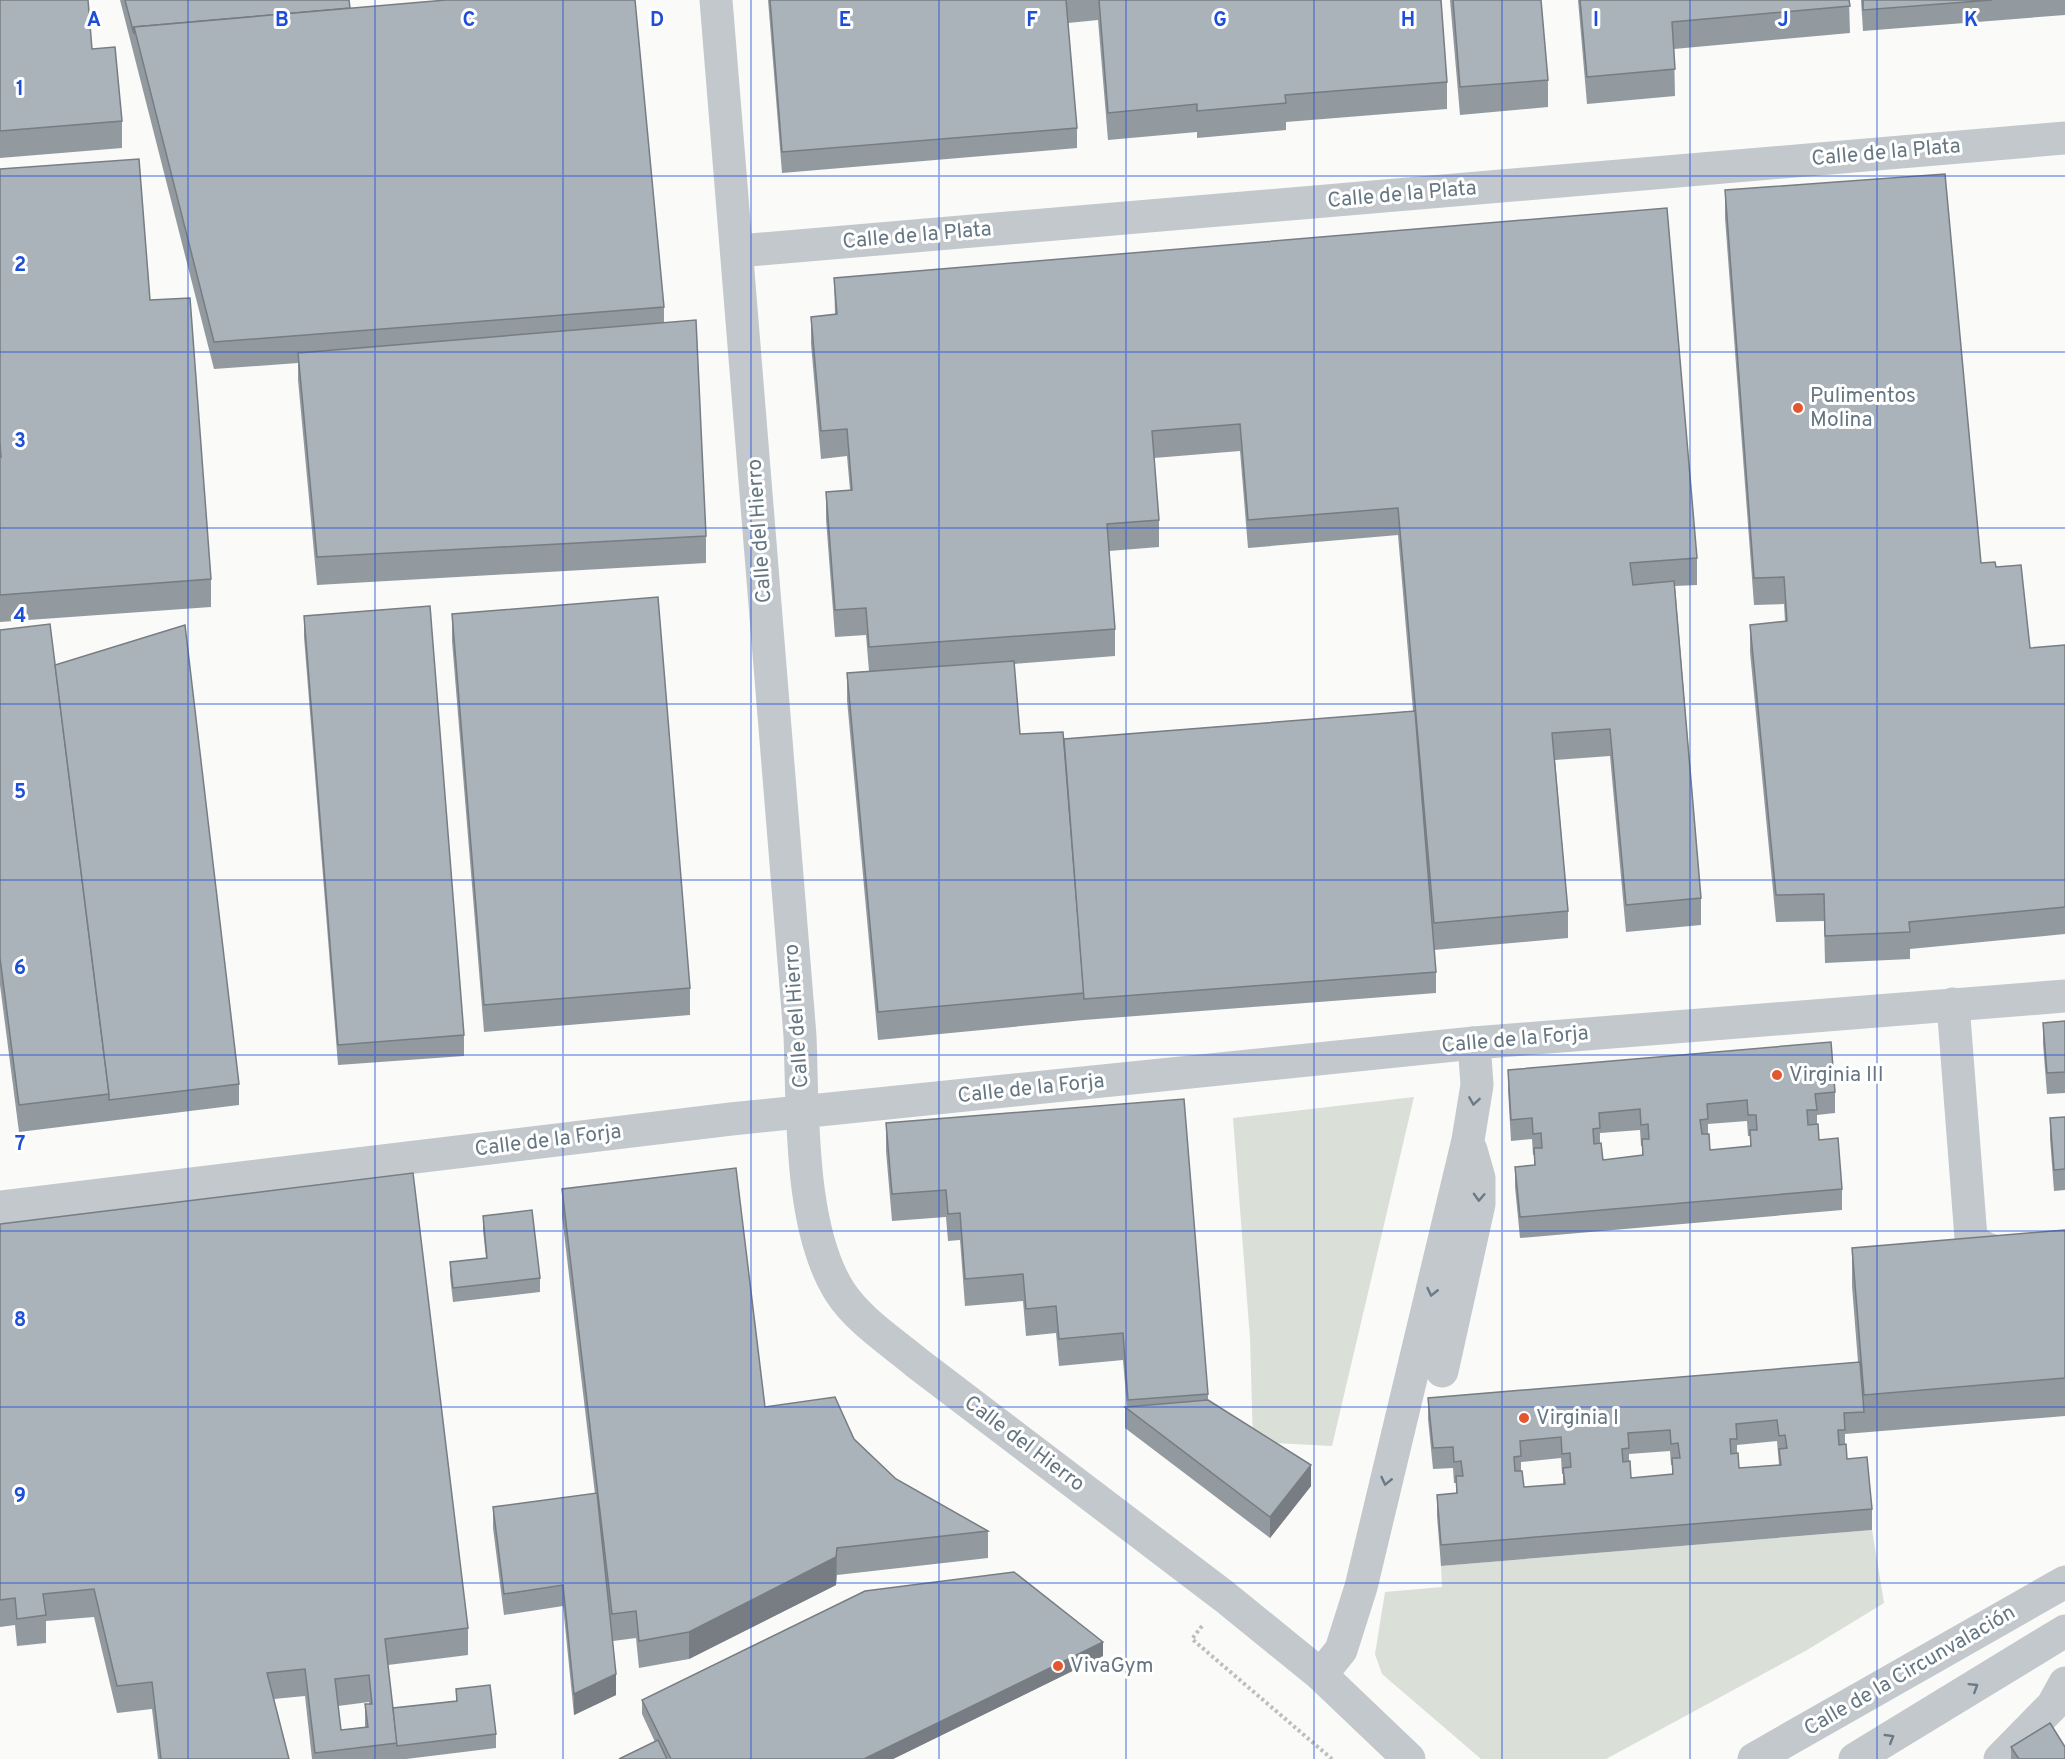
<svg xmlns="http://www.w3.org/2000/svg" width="2065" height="1759" font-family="Overpass,sans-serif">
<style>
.green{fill:#dadfd7}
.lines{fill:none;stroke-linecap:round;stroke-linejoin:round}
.path{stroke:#bbbfc2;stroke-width:4;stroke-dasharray:3 3;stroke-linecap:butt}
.minor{stroke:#c3c8cc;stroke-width:33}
.wall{fill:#929a9f;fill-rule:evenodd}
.shaded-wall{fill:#777d82}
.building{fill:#aab3b9;stroke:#777d82;stroke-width:1.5;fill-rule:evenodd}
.oneway{stroke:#6a7a87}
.grid{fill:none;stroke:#1d4ed8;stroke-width:1.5;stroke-opacity:0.55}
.poi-dot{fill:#e4572e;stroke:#fff;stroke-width:2}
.labels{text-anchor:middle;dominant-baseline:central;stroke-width:6;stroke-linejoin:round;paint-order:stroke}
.street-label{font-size:21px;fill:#657683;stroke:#fff}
.poi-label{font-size:21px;fill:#657683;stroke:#fff;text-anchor:start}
.grid-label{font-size:20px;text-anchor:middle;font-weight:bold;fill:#1d4ed8;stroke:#fff;stroke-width:6;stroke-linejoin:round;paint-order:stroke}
</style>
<rect width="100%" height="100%" fill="#fafaf8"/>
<g class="green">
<polygon points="1414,1097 1332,1446 1253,1442 1250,1338 1233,1118"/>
<polygon points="1872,1530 1884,1603 1807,1650 1606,1759 1481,1759 1382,1674 1375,1654 1385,1592 1442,1587 1441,1566"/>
</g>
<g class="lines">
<polyline class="path" points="1202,1626 1192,1639 1332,1759"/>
<g class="minor">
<path d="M716 0 800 1036C803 1111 799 1228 840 1292 858 1320 892 1342 917 1363L1225 1597 1321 1675 1409 1759"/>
<polyline points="738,251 2065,138"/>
<path d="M1953 1004 1971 1238C1993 1262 2035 1252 2065 1251"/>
<polyline points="0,1207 731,1119 1474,1043 2065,996"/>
<polyline points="1442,1371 1479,1204 1479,1178 1471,1150"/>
<polyline points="1321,1675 1341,1650 1361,1587 1468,1140 1477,1085 1474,1043"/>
<polyline points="1754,1759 2065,1582"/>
<polyline points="1855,1759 2065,1631"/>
<polyline points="2000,1759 2053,1705 2065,1683"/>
</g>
</g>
<g class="wall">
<polygon points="0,0 92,49 122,121 122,148 0,158"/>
<polygon points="120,0 349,0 350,8 664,307 664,322 706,536 706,563 317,585 298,380 298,363 214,369"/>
<polygon points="768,0 1441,0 1447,82 1447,109 1286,122 1286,130 1197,138 1197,132 1108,140 1098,20 1068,23 1077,128 1077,148 782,173"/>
<polygon points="1450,0 1541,0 1548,80 1548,107 1460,115"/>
<polygon points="1578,0 1849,0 1850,33 1674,49 1675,96 1587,104"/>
<polygon points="1861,0 2065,0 2065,15 1863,31"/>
<polygon points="0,169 150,300 211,579 211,607 0,622"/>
<polygon points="1725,190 1981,563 1996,567 2030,648 2065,645 2065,934 1910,949 1910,959 1825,963 1824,921 1776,922 1750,652 1750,625 1785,622 1784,604 1754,605 1725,218"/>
<path d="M834 278 1697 558V585L1675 586 1701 898V925L1626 932 1610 756 1555 760 1568 911V938L1434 950 1436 972V993L1084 1020 878 1040 847 700V673L869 671 866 635 835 637 826 519V492L850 490 847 456 821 459 811 344V317L835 315ZM1240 451 1248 548 1398 535 1413 711 1064 739 1020 734 1014 664 1115 656V629L1109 551 1159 547V520L1154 458Z"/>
<polygon points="452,614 690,988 690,1015 484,1032 452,641"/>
<polygon points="304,616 464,1035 464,1056 338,1065 304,637"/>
<polygon points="0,630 55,665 239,1084 239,1105 19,1132 0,985"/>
<polygon points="2065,1021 2065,1093 2047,1094 2043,1044 2043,1023"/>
<path d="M1508 1070 1835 1092V1113L1817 1115V1125L1819 1140 1842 1189V1210L1520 1238 1515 1187V1167L1534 1165V1155H1533L1532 1139 1511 1141 1508 1090ZM1747 1121 1748 1136H1750V1146L1710 1150 1708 1134V1124ZM1640 1130 1641 1146H1642V1155L1603 1160 1600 1143V1133Z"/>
<polygon points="2065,1117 2065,1190 2054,1191 2050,1139 2050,1118"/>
<polygon points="886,1123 1208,1394 1208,1400 1311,1486 1270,1538 1125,1428 1125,1407 1127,1407 1123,1360 1059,1366 1056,1333 1026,1336 1023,1301 965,1306 960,1240 948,1241 946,1217 892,1221 886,1151"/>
<polygon points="562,1189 765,1407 854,1439 896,1479 988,1531 988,1558 837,1575 836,1585 689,1659 639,1668 636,1638 613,1641 616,1695 574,1715 563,1606 504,1615 493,1528 493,1507 595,1494 562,1216"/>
<polygon points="483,1216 540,1278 540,1292 453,1302 450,1276 450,1262 486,1258 483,1230"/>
<path d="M0 1224 468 1628V1655L388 1665 393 1708 456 1701V1689L496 1734V1748L406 1759H312L305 1696 274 1699 289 1759H158L152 1709 117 1713 94 1617 46 1621V1643L17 1646 15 1625 0 1627ZM369 1702V1704H365V1727L341 1730 338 1706Z"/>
<path d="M2065 1230V1416L1845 1434V1444L1847 1459 1872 1509V1530L1441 1566 1437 1516V1495L1456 1493V1483H1454L1453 1468 1433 1469 1428 1419V1398L1858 1362 1852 1286V1248ZM1777 1441 1779 1465 1739 1468 1737 1453V1445ZM1670 1451 1671 1465H1672V1474L1631 1478 1629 1462V1454ZM1561 1458 1562 1474H1563V1484L1524 1487 1521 1471V1462Z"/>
<polygon points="1103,1656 893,1759 619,1759 655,1742 642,1714 642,1700"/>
<polygon points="2011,1747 2065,1759 2011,1759"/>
</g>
<g class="shaded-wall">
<polygon points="1311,1465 1311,1486 1270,1538 1270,1517"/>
<polygon points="837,1548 836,1585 689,1659 689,1632"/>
<polygon points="1103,1642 1103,1656 893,1759 864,1759"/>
<polygon points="616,1674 616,1695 574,1715 574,1694"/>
</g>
<g class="building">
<polygon points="0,0 88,0 92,49 115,47 122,121 0,131"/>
<polygon points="125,0 349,0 350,8 134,27 134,34"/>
<polygon points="446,0 635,0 664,307 214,342 134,27"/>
<polygon points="770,0 1066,0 1077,128 782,152"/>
<polygon points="1099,0 1441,0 1447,82 1285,95 1286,103 1197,111 1197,104 1108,113"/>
<polygon points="1453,0 1541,0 1548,80 1460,87"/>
<polygon points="1580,0 1849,0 1850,6 1672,22 1675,69 1587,77"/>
<polygon points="1863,0 1992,0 1863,10"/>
<polygon points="139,159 150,300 190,298 211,579 0,595 0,457 1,457 0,443 0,169"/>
<polygon points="1945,174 1981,563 1995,562 1996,567 2021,565 2030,648 2065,645 2065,907 1909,922 1910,932 1825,936 1824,894 1776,895 1750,625 1787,621 1784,577 1754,578 1725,190"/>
<polygon points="1667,208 1697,558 1630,563 1633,585 1674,581 1701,898 1626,905 1610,729 1552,733 1568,911 1434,923 1398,508 1248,520 1240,424 1152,431 1159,520 1107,524 1115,629 869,647 866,608 835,610 826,492 852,490 847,429 821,431 811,317 837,314 834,278"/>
<polygon points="696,320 706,536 317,557 298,353"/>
<polygon points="658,597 690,988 484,1005 452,614"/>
<polygon points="430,606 464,1035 338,1045 304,616"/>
<polygon points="50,624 109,1094 19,1105 0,958 0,630"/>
<polygon points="185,625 239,1084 109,1100 109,1094 55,665"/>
<polygon points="1014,661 1020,734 1063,732 1084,993 878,1012 847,673"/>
<polygon points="1415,711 1436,972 1084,999 1064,739"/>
<polygon points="2065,1021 2065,1072 2047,1073 2043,1023"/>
<path d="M1831 1042 1835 1092 1815 1094 1817 1110H1807L1808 1125 1818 1124 1819 1140 1838 1138 1842 1189 1520 1217 1515 1167 1535 1165 1534 1148H1542L1541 1133 1533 1134 1532 1118 1511 1120 1508 1070ZM1747 1100 1748 1115H1756L1757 1130H1750L1751 1146 1710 1150 1709 1134H1702L1700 1120 1708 1119 1707 1104ZM1640 1109 1641 1125 1648 1124 1649 1139H1642L1643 1155 1603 1160 1601 1143 1594 1144 1593 1129 1600 1128 1599 1113Z"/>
<polygon points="1184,1099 1208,1394 1128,1400 1123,1333 1059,1339 1056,1306 1026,1309 1023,1274 965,1279 960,1213 948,1214 946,1190 892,1194 886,1123"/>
<polygon points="2065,1117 2065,1169 2054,1170 2050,1118"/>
<polygon points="736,1168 765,1407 835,1397 854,1439 896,1479 988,1531 837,1548 836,1557 689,1632 639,1641 636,1611 612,1614 562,1189"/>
<path d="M413 1173 468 1628 385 1639 397 1743 315 1753 305 1669 267 1673 289 1759H161L152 1682 117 1686 94 1589 43 1594 46 1615 17 1619 15 1598 0 1600V1224ZM369 1675 372 1704H365L368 1727 341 1730 335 1679Z"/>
<polygon points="532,1210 540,1278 453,1288 450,1262 487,1258 483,1216"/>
<polygon points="2065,1230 2065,1378 1864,1395 1852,1248"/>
<path d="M1860 1362 1864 1412 1844 1413 1845 1430H1838L1839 1445 1846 1444 1847 1459 1867 1457 1872 1509 1441 1545 1437 1495 1457 1493 1456 1476H1463L1461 1461 1454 1462 1453 1447 1433 1448 1428 1398ZM1777 1420 1779 1436 1785 1435 1787 1448 1779 1449 1781 1465 1739 1468 1738 1453 1731 1454 1730 1439H1737L1736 1424ZM1670 1430 1671 1444 1678 1443 1680 1458H1672L1673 1474 1631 1478 1630 1461 1623 1462 1622 1449 1629 1448 1628 1433ZM1561 1437 1562 1454 1570 1453 1571 1467 1563 1468 1565 1484 1524 1487 1522 1471H1515L1514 1457 1521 1456 1520 1441Z"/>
<polygon points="1208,1400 1311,1465 1270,1517 1125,1407"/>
<polygon points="597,1493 616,1674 574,1694 563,1585 504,1594 493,1507"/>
<polygon points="1014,1572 1103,1642 864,1759 671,1759 642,1700 865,1591"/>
<polygon points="490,1685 496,1734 397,1746 393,1708 457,1701 456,1689"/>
<polygon points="2050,1723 2065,1747 2065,1759 2019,1759 2011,1747"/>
<polygon points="658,1740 667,1759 619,1759"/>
</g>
<defs><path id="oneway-chevron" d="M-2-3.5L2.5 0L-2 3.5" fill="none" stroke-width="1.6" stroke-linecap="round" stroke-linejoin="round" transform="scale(1.5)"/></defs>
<g class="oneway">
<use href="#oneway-chevron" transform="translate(1474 1101) rotate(99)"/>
<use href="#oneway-chevron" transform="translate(1479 1197) rotate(92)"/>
<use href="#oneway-chevron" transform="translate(1432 1292) rotate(103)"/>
<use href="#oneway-chevron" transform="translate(1386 1481) rotate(103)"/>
<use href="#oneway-chevron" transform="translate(1974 1687) rotate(-32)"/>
<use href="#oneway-chevron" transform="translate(1890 1738) rotate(-31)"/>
</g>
<path class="grid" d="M188 0V1759M375 0V1759M563 0V1759M751 0V1759M939 0V1759M1126 0V1759M1314 0V1759M1502 0V1759M1690 0V1759M1877 0V1759M0 176H2065M0 352H2065M0 528H2065M0 704H2065M0 880H2065M0 1055H2065M0 1231H2065M0 1407H2065M0 1583H2065"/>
<g class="poi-dot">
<circle cx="1798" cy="408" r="6"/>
<circle cx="1777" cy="1075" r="6"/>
<circle cx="1524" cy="1418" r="6"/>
<circle cx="1058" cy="1666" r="6"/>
</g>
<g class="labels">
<g class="street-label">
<text transform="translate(1886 153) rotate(-5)">Calle de la Plata</text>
<text transform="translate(1402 195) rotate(-5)">Calle de la Plata</text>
<text transform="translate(917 236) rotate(-5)">Calle de la Plata</text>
<text transform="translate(760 531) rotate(-94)">Calle del Hierro</text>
<text transform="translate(797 1016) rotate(-94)">Calle del Hierro</text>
<text transform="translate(1515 1040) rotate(-5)">Calle de la Forja</text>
<text transform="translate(1031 1089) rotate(-6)">Calle de la Forja</text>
<text transform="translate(548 1141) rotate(-7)">Calle de la Forja</text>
<text transform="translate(1024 1444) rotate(37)">Calle del Hierro</text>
<text transform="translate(1910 1671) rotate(-30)">Calle de la Circunvalación</text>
</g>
<g class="poi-label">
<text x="1810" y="396">Pulimentos<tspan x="1810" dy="24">Molina</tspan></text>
<text x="1789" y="1075">Virginia III</text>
<text x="1536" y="1418">Virginia I</text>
<text x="1070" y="1666">VivaGym</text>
</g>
</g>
<g class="grid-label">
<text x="94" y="26">A</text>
<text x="282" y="26">B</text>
<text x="469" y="26">C</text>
<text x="657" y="26">D</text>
<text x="845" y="26">E</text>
<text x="1032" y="26">F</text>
<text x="1220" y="26">G</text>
<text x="1408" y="26">H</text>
<text x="1596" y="26">I</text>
<text x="1783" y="26">J</text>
<text x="1971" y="26">K</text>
<text x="20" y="95">1</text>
<text x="20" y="271">2</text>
<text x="20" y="447">3</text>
<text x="20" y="622">4</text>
<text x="20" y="798">5</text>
<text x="20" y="974">6</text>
<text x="20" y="1150">7</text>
<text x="20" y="1326">8</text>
<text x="20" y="1502">9</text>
</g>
</svg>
